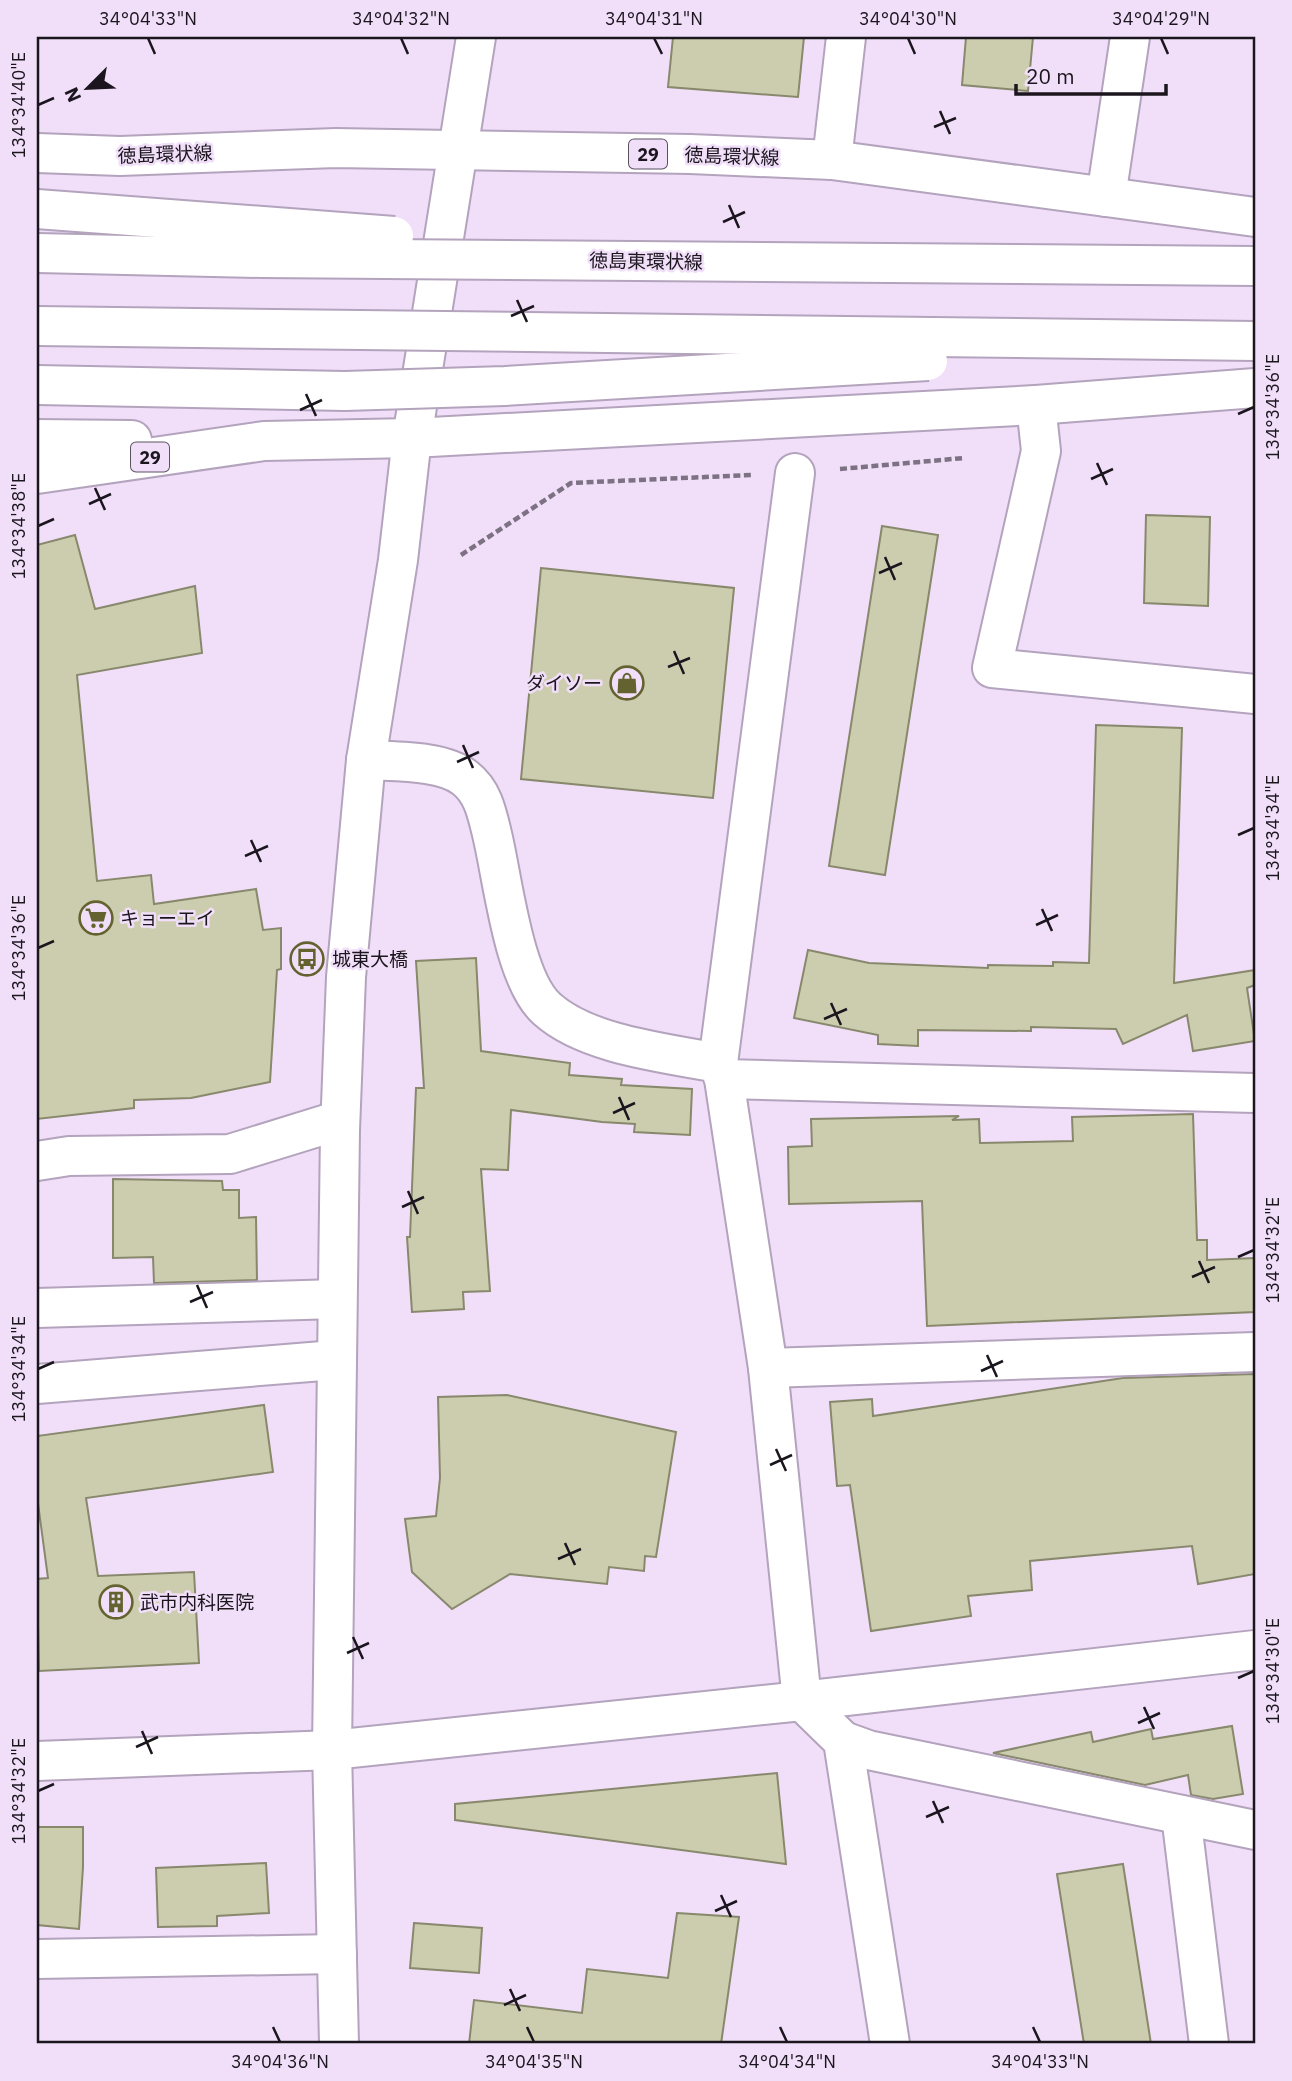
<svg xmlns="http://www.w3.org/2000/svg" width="1292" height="2081" font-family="'IBM Plex Sans','Noto Sans JP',sans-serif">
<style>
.building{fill:#ccccaf;stroke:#88886d;stroke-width:2}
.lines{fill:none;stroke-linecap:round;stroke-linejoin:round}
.minor-casing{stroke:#b3a3bc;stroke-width:42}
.major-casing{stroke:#b3a3bc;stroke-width:42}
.path{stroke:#7d7283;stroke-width:4.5;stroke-dasharray:7 3.5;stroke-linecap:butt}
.minor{stroke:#fff;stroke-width:38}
.major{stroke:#fff;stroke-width:38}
.major-bridge-casing{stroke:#b3a3bc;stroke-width:42;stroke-linecap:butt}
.major-bridge{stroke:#fff;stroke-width:38}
.ticks{fill:none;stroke:#1b151e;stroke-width:2.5}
.labels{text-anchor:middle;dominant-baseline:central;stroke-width:5;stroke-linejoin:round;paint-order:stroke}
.shield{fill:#f1dff9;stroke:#5b5260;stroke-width:2}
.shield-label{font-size:18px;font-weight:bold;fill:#1b151e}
.street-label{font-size:19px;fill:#1b151e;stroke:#f1dff9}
.poi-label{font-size:19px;fill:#1b151e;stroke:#f1dff9;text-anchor:start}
.neatline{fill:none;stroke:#1b151e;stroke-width:2.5}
.ticks-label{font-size:18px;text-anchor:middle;fill:#1b151e}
</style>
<rect width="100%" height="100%" fill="#f1dff9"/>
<g class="building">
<polygon points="673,37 804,37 798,97 668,87"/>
<polygon points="966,37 1033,37 1028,91 962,85"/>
<polygon points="1146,515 1210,517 1208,606 1144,603"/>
<polygon points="882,526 938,535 885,875 829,866"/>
<polygon points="75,535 95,609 195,586 202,653 77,675 97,881 151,875 154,904 256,889 263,930 281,928 281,969 277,970 270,1082 191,1098 134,1100 134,1108 37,1119 37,545"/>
<polygon points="541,568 734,588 713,798 521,779"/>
<polygon points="1096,725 1182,728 1174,983 1255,970 1255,985 1247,988 1255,1041 1193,1051 1187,1015 1123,1044 1116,1029 1031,1027 1031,1031 918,1030 918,1046 878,1044 878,1035 794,1018 808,950 869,963 988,968 988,965 1053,966 1053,962 1089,963"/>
<polygon points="476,958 481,1051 570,1063 569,1075 622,1079 621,1085 692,1089 690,1135 634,1132 635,1124 602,1122 511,1110 508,1170 481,1169 490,1291 463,1292 464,1309 412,1312 407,1237 410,1237 416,1088 424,1088 416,961"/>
<polygon points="1193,1114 1197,1240 1207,1240 1207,1260 1255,1258 1255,1312 927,1326 922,1201 789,1204 788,1147 812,1146 811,1119 959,1116 952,1120 979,1119 980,1143 1073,1141 1072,1117"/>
<polygon points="113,1179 222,1181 223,1190 239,1190 239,1218 256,1217 257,1280 154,1283 153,1257 113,1258"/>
<polygon points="1255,1374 1255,1574 1198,1584 1192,1546 1030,1561 1032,1590 968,1596 971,1616 871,1631 850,1485 837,1486 830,1402 872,1399 873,1416 1123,1378"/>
<polygon points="507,1395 676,1432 656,1557 645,1556 644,1571 609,1567 607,1584 510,1574 452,1609 412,1572 405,1519 436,1516 440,1478 438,1397"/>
<polygon points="264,1405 273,1472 86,1498 98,1576 194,1572 199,1663 39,1671 37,1579 48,1578 37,1496 37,1436"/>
<polygon points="1232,1726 1243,1794 1213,1799 1191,1795 1188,1775 1145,1785 993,1753 1091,1732 1093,1742 1151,1729 1153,1739"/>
<polygon points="777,1773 786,1864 455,1820 455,1804"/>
<polygon points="37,1827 83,1827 83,1867 79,1929 37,1925"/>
<polygon points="266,1863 269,1913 217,1916 217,1926 158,1927 156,1868"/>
<polygon points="1123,1864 1151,2044 1084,2044 1057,1874"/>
<polygon points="677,1913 739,1917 721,2044 469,2044 474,2000 582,2013 587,1969 668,1978"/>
<polygon points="414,1923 482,1928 479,1973 410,1968"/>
</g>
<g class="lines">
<defs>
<g id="minor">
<polyline points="832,160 846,37"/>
<polyline points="1106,197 1130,37"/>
<polyline points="1036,405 1041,451 992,668 1255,694"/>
<path d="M366 760C395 762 442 760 465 778 483 792 487 813 492 834 503 879 513 979 547 1009 587 1045 666 1053 718 1063L724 1079 768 1368 802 1701 843 1741 890 2044"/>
<polyline points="718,1063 795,473"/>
<polyline points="724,1079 1255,1093"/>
<polyline points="37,1161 69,1156 230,1154 340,1120"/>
<polyline points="37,1308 337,1299"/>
<polyline points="768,1368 1255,1352"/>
<polyline points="37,1384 335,1360"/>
<polyline points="843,1741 868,1750 1255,1830"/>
<polyline points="37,1761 332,1750 802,1701 1255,1650"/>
<polyline points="1181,1815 1209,2044"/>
<polyline points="37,1959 337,1954"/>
<polyline points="339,2044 332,1750 340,1130 346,977 366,760 398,560 412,438 476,37"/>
</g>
<g id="major">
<polyline points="37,153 120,156 336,148 690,154 832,160 1255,217"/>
<polyline points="37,439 132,440"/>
<polyline points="37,474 264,441 412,438 1036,405 1255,388"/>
</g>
</defs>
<use href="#minor" class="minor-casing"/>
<use href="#major" class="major-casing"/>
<g class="path">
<polyline points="840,469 964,458"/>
<polyline points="461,555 571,483 751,475"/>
</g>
<use href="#minor" class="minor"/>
<use href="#major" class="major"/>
<defs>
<g id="major-bridge">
<polyline points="37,209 394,236"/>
<polyline points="37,253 261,258 1255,266"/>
<polyline points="37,326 1255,341"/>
<polyline points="37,385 345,391 505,386 928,361"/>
</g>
</defs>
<use href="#major-bridge" class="major-bridge-casing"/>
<use href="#major-bridge" class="major-bridge"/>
</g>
<path class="ticks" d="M148 38 155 54M401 38 408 54M654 38 662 54M908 38 915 54M1161 38 1168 54M38 105 54 98M940 111 950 134M934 127 956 118M729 205 739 228M723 222 745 212M517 300 527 322M511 316 534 306M306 394 316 416M300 410 322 400M1238 414 1254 407M1097 463 1107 485M1091 479 1113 469M95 488 105 510M89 504 111 494M38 526 54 519M885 557 895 580M879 573 902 563M674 651 684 674M668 667 690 658M463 745 473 768M457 762 479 752M1238 835 1254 828M251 840 261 862M245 856 268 846M1042 909 1052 931M1036 925 1058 915M38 948 54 941M831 1003 841 1025M824 1019 847 1009M619 1097 629 1120M613 1113 635 1103M408 1191 418 1214M402 1207 424 1197M1238 1257 1254 1250M1199 1261 1209 1283M1192 1277 1215 1267M197 1285 207 1308M190 1302 213 1292M987 1355 997 1377M38 1369 54 1362M981 1371 1003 1361M776 1449 786 1471M770 1465 792 1455M565 1543 575 1565M558 1559 581 1549M353 1637 363 1659M347 1653 369 1643M1238 1678 1254 1671M1144 1707 1154 1729M1138 1723 1160 1713M142 1731 152 1754M136 1747 158 1737M38 1791 54 1784M933 1801 943 1823M926 1817 949 1807M721 1895 731 1917M715 1911 737 1901M510 1989 520 2011M504 2005 526 1995M273 2027 280 2042M527 2027 534 2042M780 2027 787 2042M1033 2027 1040 2042"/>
<defs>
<symbol id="shop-ring" viewBox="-11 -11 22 22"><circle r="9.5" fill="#f1dff9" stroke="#646330" stroke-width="1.5"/><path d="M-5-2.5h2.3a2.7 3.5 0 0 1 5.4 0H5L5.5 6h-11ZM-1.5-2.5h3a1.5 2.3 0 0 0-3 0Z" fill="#646330"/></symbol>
<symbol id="supermarket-ring" viewBox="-11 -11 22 22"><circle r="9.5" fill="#f1dff9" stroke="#646330" stroke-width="1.5"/><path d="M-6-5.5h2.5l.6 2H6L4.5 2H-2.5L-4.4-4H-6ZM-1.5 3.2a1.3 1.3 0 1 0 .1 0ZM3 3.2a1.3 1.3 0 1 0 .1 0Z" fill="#646330"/></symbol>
<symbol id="bus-ring" viewBox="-11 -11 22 22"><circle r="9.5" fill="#f1dff9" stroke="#646330" stroke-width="1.5"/><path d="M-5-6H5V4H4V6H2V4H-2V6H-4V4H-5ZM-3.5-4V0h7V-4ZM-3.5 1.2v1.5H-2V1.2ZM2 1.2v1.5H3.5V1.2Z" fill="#646330"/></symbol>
<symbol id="building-ring" viewBox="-11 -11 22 22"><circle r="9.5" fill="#f1dff9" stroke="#646330" stroke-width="1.5"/><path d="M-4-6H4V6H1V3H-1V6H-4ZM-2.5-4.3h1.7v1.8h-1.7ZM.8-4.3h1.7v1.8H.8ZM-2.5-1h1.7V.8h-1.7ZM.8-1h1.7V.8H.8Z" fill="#646330"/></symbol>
</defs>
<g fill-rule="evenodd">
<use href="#shop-ring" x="608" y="664" width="38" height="38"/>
<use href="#supermarket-ring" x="77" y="899" width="38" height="38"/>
<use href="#bus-ring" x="288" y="940" width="38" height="38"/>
<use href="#building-ring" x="97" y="1583" width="38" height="38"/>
</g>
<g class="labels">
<g class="shield">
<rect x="629" y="139.5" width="38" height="29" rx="5"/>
<rect x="131" y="442.5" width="38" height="29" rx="5"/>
</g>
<g class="shield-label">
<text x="648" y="154">29</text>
<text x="150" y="457">29</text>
</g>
<g class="street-label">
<text transform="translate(165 154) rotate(-2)">徳島環状線</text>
<text transform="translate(732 156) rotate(2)">徳島環状線</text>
<text transform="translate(646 261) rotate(1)">徳島東環状線</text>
</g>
<g class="poi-label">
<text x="602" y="683" text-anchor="end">ダイソー</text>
<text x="120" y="918">キョーエイ</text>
<text x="332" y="959">城東大橋</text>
<text x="140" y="1602">武市内科医院</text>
</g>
</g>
<rect width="1292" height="2081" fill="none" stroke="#f1dff9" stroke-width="77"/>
<g transform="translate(88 88) rotate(246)" stroke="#f1dff9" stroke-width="5" paint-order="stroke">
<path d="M0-5L12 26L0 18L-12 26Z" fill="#1b151e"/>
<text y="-10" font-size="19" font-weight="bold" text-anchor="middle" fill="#1b151e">N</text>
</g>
<path d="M1016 84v10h150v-10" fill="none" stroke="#1b151e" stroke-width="3.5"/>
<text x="1026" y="84" font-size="21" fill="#1b151e" stroke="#f1dff9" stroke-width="5" paint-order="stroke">20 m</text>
<rect x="38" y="38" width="1216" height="2004" class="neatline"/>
<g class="ticks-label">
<text x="148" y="25">34°04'33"N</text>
<text x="401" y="25">34°04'32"N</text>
<text x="654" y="25">34°04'31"N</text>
<text x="908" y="25">34°04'30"N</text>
<text x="1161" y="25">34°04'29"N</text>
<text transform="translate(19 105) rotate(-90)" y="6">134°34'40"E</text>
<text transform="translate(1273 407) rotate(-90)" y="6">134°34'36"E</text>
<text transform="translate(19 526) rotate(-90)" y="6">134°34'38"E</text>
<text transform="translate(1273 828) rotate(-90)" y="6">134°34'34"E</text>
<text transform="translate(19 948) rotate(-90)" y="6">134°34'36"E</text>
<text transform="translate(1273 1250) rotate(-90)" y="6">134°34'32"E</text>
<text transform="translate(19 1369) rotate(-90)" y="6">134°34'34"E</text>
<text transform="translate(1273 1671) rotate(-90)" y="6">134°34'30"E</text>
<text transform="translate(19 1791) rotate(-90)" y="6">134°34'32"E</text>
<text x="280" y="2068">34°04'36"N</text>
<text x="534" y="2068">34°04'35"N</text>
<text x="787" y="2068">34°04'34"N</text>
<text x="1040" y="2068">34°04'33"N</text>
</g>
</svg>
